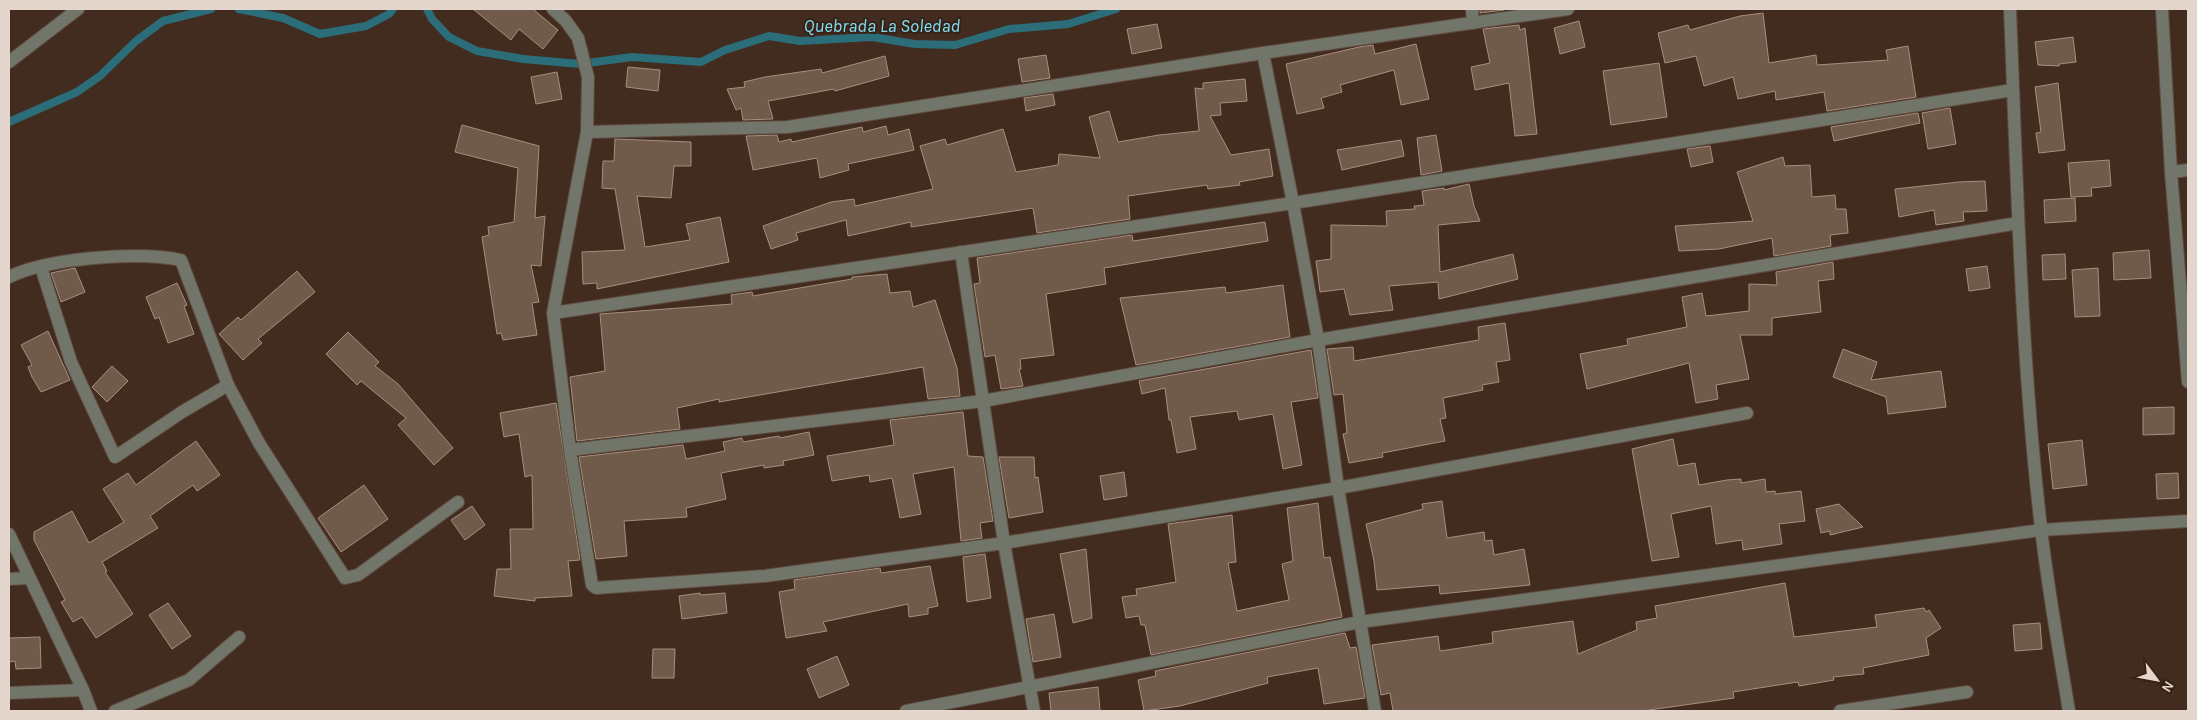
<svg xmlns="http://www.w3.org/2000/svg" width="2197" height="720" font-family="Karla,sans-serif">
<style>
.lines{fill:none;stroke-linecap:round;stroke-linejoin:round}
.stream{stroke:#2c6d7a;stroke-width:8}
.building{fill:#705a49;stroke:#a78f7d}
.minor-casing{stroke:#5f4b3e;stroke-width:14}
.minor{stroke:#71756a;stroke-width:12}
.labels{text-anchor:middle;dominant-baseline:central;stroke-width:4;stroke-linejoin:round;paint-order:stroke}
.water-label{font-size:18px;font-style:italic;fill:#7de0f6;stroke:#372215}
</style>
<rect width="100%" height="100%" fill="#422c1f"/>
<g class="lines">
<g class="stream">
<polyline points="239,9 283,18 320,34 366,26 389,14 393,9"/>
<polyline points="427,9 432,19 449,37 477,51 523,59 580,64 632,57 701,62 725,50 769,36 800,41 872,37 915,44 955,45 1009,29 1068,24 1116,9"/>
<polyline points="9,122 77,92 100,76 136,41 163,21 211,9"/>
</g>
</g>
<g class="building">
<polygon points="473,9 535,9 534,10 558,30 543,49 519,29 511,40"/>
<polygon points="1480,9 1504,9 1504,10 1480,13"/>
<polygon points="1763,13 1769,63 1816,55 1817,65 1888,60 1886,50 1908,46 1916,97 1827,111 1824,92 1776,100 1775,91 1738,99 1733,77 1704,86 1696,56 1665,63 1658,33 1688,25 1690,30 1740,16"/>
<polygon points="1579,21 1585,47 1560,54 1554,28"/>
<polygon points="1157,24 1162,48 1132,54 1127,29"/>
<polygon points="1519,25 1520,30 1525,28 1537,134 1515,136 1509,83 1475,90 1471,67 1490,63 1483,29"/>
<polygon points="2073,37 2076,62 2059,64 2059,66 2038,65 2035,42"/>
<polygon points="1416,44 1429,99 1401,105 1394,70 1340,85 1342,92 1321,98 1324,108 1297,114 1286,64 1359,47 1373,45 1375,54"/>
<polygon points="1046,55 1050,78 1022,82 1018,59"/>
<polygon points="885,56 889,76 835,91 834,89 768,101 773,119 743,120 741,108 736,110 727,89 745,87 744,82 765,77 821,69 822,73"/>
<polygon points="1659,63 1667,117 1611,125 1603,71"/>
<polygon points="628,67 660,70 658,91 626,87"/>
<polygon points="557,72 562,99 536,104 531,77"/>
<polygon points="1245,79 1247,101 1220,103 1221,115 1210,116 1231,155 1269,149 1273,176 1239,182 1240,185 1208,189 1207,185 1128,196 1130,219 1037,233 1033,208 911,227 911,222 848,236 846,220 796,233 798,240 771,249 763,226 831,202 854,199 855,206 933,189 920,146 945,139 947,145 1003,129 1016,172 1058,165 1059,154 1100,158 1089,117 1109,111 1118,142 1159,135 1199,131 1195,88 1203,89 1203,83"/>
<polygon points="2058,83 2065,150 2039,153 2036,133 2041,132 2035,87"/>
<polygon points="1053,94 1055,105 1026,111 1024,98"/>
<polygon points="1950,108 1956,144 1928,149 1922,113"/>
<polygon points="1918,113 1920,123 1834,141 1831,127"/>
<polygon points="462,125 539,146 535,218 545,216 541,266 531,265 539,302 532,303 537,335 503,340 501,333 497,334 482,237 489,235 488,227 514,222 518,168 455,152"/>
<polygon points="886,126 888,135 909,129 914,150 848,164 849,170 820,178 817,158 753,170 746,136 777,135 779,142 791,139 792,142 862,127 863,132"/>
<polygon points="1436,135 1442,171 1421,175 1417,138"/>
<polygon points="615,139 691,142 691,166 674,166 671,198 637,196 645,247 690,240 686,224 720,217 729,262 597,289 597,283 583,284 582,252 625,250 615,189 602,188 603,161 614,161"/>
<polygon points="1401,140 1404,156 1342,170 1337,150"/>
<polygon points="1710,146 1713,162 1691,167 1687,149"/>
<polygon points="1783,157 1785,166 1810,165 1812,197 1835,195 1836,209 1846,209 1848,233 1830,235 1831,246 1774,256 1772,238 1719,249 1679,251 1675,226 1753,221 1737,172"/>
<polygon points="2109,160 2111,186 2091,188 2092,196 2071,197 2068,163"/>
<polygon points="1985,181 1987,211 1963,212 1964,221 1936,225 1934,210 1899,217 1895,189 1959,182"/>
<polygon points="1469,184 1474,206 1480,221 1438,225 1440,272 1513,254 1518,279 1439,299 1438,282 1389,286 1393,310 1350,315 1344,289 1320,292 1316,261 1331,259 1331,225 1387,226 1386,211 1415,209 1414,206 1424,205 1422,191 1444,188 1444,190"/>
<polygon points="2075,198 2076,221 2045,223 2044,200"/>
<polygon points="1265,222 1268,241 1104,268 1106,284 1046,294 1054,355 1020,359 1021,369 1019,369 1023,386 1001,389 995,355 985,357 974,284 980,283 977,258 1132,235 1133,241"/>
<polygon points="2149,250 2151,278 2114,280 2113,253"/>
<polygon points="2065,254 2066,279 2043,280 2042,255"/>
<polygon points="1833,262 1834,279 1818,281 1821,312 1772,318 1772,335 1740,335 1749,379 1716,385 1718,399 1696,403 1689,363 1587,389 1580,354 1628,345 1627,339 1687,327 1682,297 1702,293 1706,316 1749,311 1749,284 1777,285 1776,272"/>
<polygon points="1987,266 1990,288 1969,291 1966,269"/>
<polygon points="75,268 85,292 61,302 51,273"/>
<polygon points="2098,268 2100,316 2075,317 2072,270"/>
<polygon points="297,271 315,292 258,339 262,343 243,360 219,334 238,317 241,320"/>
<polygon points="887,274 890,293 910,291 913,307 935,300 957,368 960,396 928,399 923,367 719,402 719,399 677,408 680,429 577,441 570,377 605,371 600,314 732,304 731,295 752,292 753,296 852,279 852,277"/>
<polygon points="177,283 187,305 184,306 194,334 168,343 159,317 155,319 146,297"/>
<polygon points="1283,285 1290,337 1136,365 1120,298 1225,287 1226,293"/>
<polygon points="1505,323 1510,360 1496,362 1499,382 1482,385 1483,390 1443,398 1446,418 1440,419 1445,441 1382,453 1383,457 1349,463 1343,434 1347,433 1343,394 1334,395 1327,349 1353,347 1354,361 1479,340 1478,327"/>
<polygon points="48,331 70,380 41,392 32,377 28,367 32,365 21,345"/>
<polygon points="348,332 379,362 375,366 398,384 453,448 434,465 398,425 406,418 361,381 357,385 326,354"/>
<polygon points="1843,349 1877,362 1871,380 1941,371 1946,407 1888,414 1886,397 1833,377"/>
<polygon points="1311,350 1318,398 1291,402 1302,465 1283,469 1273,414 1239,420 1237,411 1190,417 1196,449 1177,453 1171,420 1169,420 1165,388 1142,394 1139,381"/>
<polygon points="112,366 128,381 107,402 92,387"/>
<polygon points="556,403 580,560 568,561 572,596 535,598 535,601 494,596 497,569 511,569 510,529 533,529 532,475 525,477 519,434 504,437 500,413"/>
<polygon points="2174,407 2174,434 2143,435 2143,408"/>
<polygon points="963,412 968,456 983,457 993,521 980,523 982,538 961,541 954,467 913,474 921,514 900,518 892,478 870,482 869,475 832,481 827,456 894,445 890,420"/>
<polygon points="809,432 814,455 783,461 784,465 764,468 764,465 721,473 726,499 686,508 687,517 624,521 627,556 596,559 579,457 683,445 686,459 725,451 723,442 742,438 743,442 779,436 780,438"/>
<polygon points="1673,439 1678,466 1695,463 1699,485 1727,480 1741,479 1741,483 1765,479 1766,492 1775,491 1775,494 1801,491 1805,521 1779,524 1782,544 1743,550 1742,540 1716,544 1711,506 1671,514 1679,557 1652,561 1632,449"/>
<polygon points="2082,440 2087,485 2053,489 2048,444"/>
<polygon points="196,441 220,475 197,491 193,485 150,516 158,528 102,562 107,571 105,572 133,614 96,638 82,617 73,622 61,602 65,600 34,540 34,532 72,511 89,543 124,522 103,489 128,473 136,485"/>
<polygon points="999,457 1034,457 1035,478 1038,477 1043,512 1009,518"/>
<polygon points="1124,472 1127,496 1104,500 1100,476"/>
<polygon points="2178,473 2179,498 2157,499 2156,474"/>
<polygon points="364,485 388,519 341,552 318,518"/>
<polygon points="1442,501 1447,538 1484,532 1485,541 1492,540 1494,555 1524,549 1530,585 1440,594 1439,585 1377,590 1374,561 1366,524 1423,509 1422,504"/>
<polygon points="1318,503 1324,558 1330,557 1342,617 1151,655 1145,625 1141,625 1139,616 1126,618 1122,597 1137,595 1136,589 1176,582 1168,524 1232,515 1236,562 1228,563 1237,611 1289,600 1282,564 1293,561 1287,508"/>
<polygon points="1839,504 1863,527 1830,535 1830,531 1821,533 1816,509"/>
<polygon points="472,506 485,525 465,540 451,520"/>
<polygon points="1086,549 1092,618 1073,623 1060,554"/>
<polygon points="985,554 991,598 967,602 963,557"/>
<polygon points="930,566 938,606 928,608 928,614 909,617 908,604 823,622 827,631 786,638 779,592 795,589 794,580 880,568 881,573"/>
<polygon points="1785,583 1794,637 1877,627 1875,615 1924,608 1926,612 1929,610 1941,628 1926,638 1929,655 1863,668 1864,674 1833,677 1834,680 1799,686 1798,682 1733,692 1734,698 1642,711 1393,711 1390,693 1381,695 1372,645 1438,636 1440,651 1493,643 1492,632 1573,621 1578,654 1637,630 1636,622 1657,618 1655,606"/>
<polygon points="700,593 700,595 725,593 727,613 682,619 679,596"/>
<polygon points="168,603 191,636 172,649 149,615"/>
<polygon points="1054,614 1061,657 1033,662 1026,619"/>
<polygon points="2040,623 2042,649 2015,651 2013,625"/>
<polygon points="1345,633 1350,648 1356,647 1365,698 1324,704 1318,668 1267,677 1268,683 1180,706 1144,711 1138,680 1156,676 1155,671"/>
<polygon points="40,637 41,668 16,669 15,661 9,662 9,638"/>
<polygon points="653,649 675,649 674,678 652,678"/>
<polygon points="837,656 849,685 819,698 807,669"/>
<polygon points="1098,687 1100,711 1051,711 1049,693"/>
</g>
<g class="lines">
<defs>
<g id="minor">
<polyline points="553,9 566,21 578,38 588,77 587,132 553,313 570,450 592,585 596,588 765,576 1004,543 1338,488 1747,413"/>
<polyline points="1472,9 1473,23"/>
<path d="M2010 9C2017 182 2021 356 2041 528 2048 590 2059 650 2069 711"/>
<polyline points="2162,9 2171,172 2188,382"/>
<polyline points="1263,53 1293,203 1318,340 1338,488 1375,711"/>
<polyline points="9,62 78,9"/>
<polyline points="587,132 788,127 1263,53 1568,9"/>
<polyline points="2171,172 2188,170"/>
<polyline points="961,252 1004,543 1034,711"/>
<polyline points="41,267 71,362 115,457 182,412 228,385"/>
<path d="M9 277C48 258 138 251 181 260L228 385 259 443 345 578 358 575 458 502"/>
<polyline points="553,313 1293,203 2013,90"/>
<polyline points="570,450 983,401 1318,340 2018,223"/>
<polyline points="9,534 83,690 91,711"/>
<polyline points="9,579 29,578"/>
<polyline points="9,693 83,690"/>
<polyline points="115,711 189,680 239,637"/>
<polyline points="906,711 1360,622 2041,530 2188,521"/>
<polyline points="1840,711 1967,692"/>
</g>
</defs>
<use href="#minor" class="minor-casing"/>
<use href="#minor" class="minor"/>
</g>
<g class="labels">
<g class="water-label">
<text x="882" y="26">Quebrada La Soledad</text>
</g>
</g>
<rect width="2197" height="720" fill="none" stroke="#e4d6cd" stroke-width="20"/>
<g transform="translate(2157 680) rotate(122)" stroke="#372215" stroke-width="4" paint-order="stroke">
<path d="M0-4L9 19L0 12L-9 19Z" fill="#e4d6cd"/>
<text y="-8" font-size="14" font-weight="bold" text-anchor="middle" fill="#e4d6cd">N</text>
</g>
</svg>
